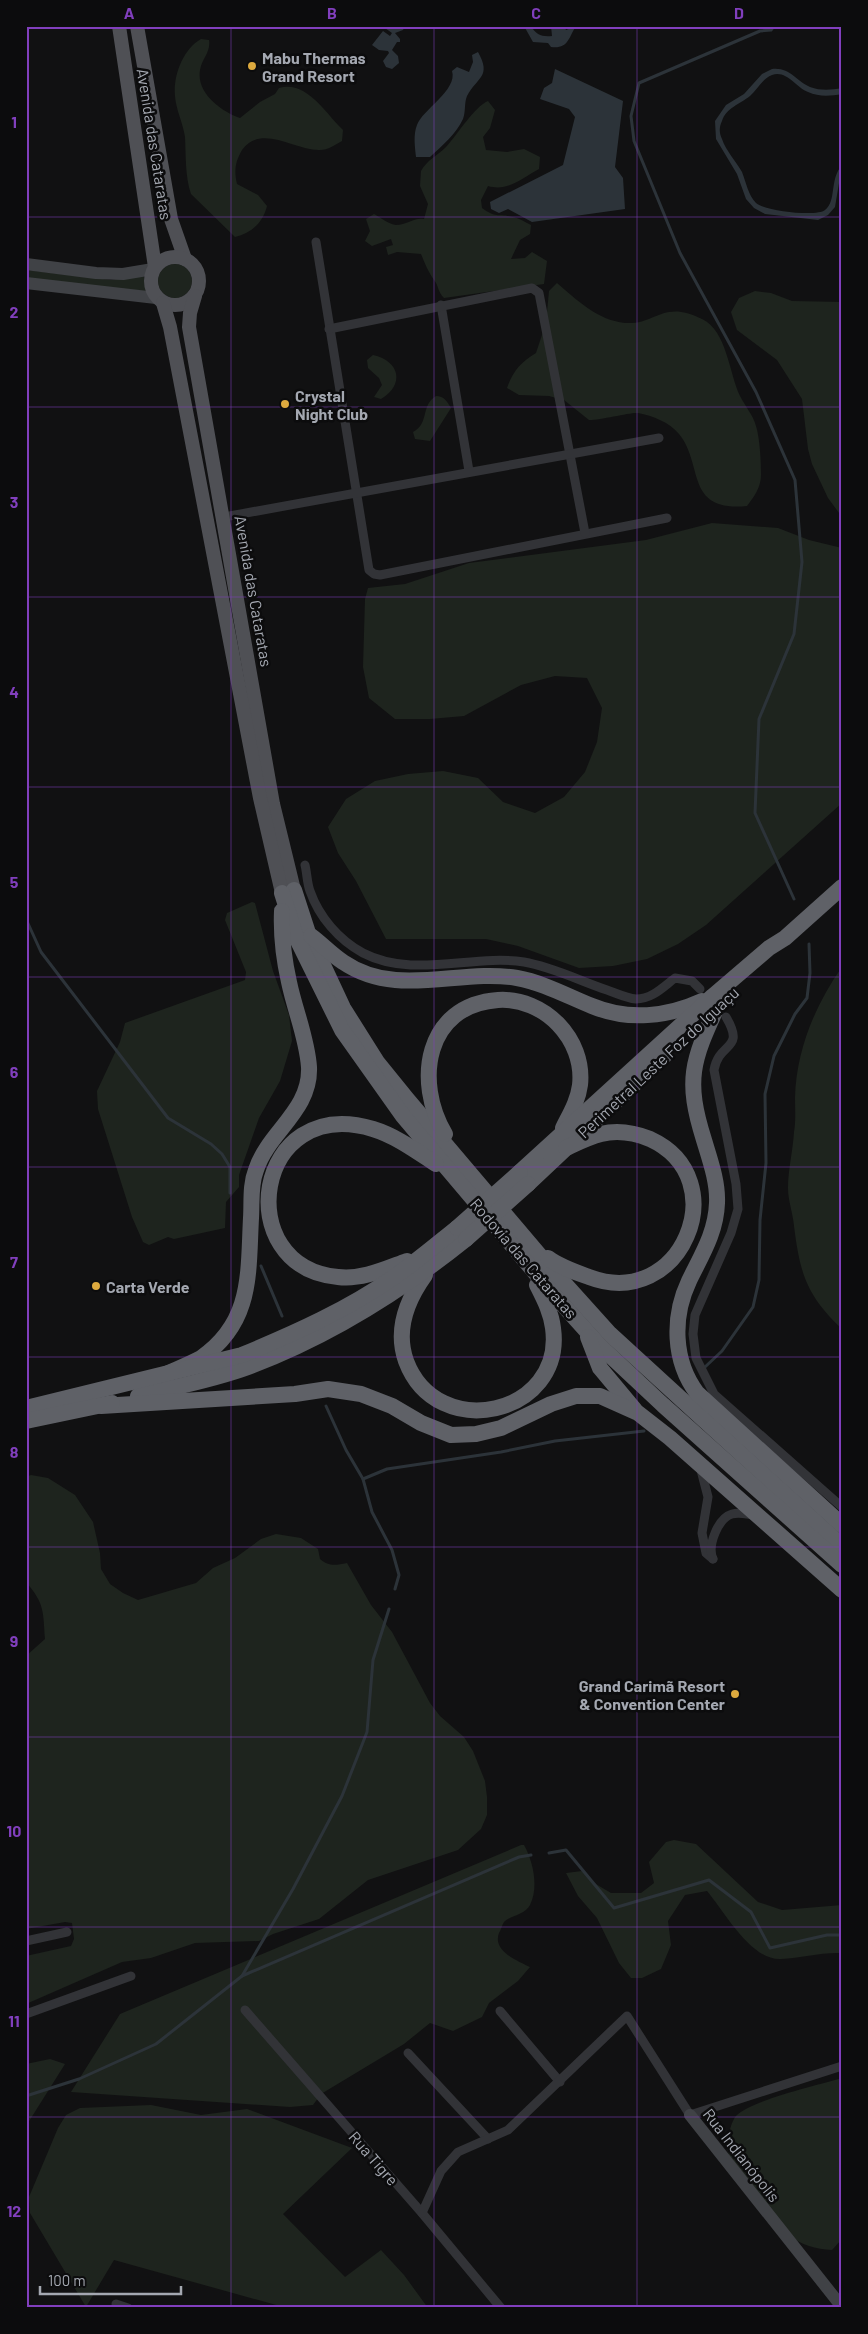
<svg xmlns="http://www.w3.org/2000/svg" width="868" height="2334" font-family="Barlow,sans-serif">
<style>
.green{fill:#1e241e}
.water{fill:#2c3339}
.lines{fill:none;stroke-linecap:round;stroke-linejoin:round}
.stream{stroke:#2c3339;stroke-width:3}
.street{stroke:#323337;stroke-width:9}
.secondary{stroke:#404246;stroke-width:12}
.primary{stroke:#4f5055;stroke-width:14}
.highway{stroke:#5f6167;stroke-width:16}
.highway-bridge{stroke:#5f6167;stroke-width:16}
.grid{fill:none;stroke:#813fbd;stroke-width:1;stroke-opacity:0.55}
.poi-dot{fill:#dca93e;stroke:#0c0c0d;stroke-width:2}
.labels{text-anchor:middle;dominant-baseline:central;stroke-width:5;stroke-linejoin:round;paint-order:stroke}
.poi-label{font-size:16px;font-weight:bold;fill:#a4a8b1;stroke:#0c0c0d;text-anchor:start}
.street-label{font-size:16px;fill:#a4a8b1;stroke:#0c0c0d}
.neatline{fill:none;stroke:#813fbd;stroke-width:2}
.grid-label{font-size:16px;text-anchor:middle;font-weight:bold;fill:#813fbd}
</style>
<rect width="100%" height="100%" fill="#111112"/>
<g class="green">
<path d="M201 39 209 40C211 52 202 58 200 70 196 93 221 111 240 118L260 102 275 94 279 88C307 80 326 114 343 130L342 141C335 145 328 150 320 150 296 151 261 123 242 150 235 162 234 171 237 184L258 195 267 206C263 223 251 233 235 237L191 194C185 176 186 156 185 137 183 123 176 110 175 96 173 76 183 49 201 39Z"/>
<path d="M488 101 495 110 490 128 483 137 486 150 507 152 524 149 540 157 539 169C522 178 508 192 488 186L481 200 482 208C497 219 498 213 513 217 519 218 525 222 531 225L530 234 520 240 511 259 525 258 532 252 547 261 544 284 444 298C437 291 439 286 434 280 428 271 425 264 421 254L397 252 388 255 386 247 393 245 391 239 372 246 365 241 370 231 366 219 374 214C381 218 389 224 396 225 407 225 414 217 424 219L428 204 420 186 421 171C426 161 438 155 446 147 458 134 474 107 488 101Z"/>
<circle cx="175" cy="281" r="17"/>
<polygon points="26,270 111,280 143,274 148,293 26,278"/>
<path d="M557 283C577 300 597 320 625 323 656 325 663 299 702 319 727 331 729 373 740 396 745 406 753 415 756 426 760 439 761 462 761 475 761 487 754 497 747 506 684 512 704 464 679 434 669 422 653 416 638 413 631 412 601 420 589 420L564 400 549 396 519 395 507 388C513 371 521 362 536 353L546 323 549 291Z"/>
<polygon points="755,291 771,293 792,301 842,302 842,517 828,498 812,464 808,449 802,399 777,360 737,330 731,312 739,298"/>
<path d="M373 355C400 361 405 385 381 399L374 397 382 385 379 378 368 368 367 360Z"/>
<path d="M436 396C444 396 447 401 451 408L430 441 415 439 413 432C430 423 420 406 436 396Z"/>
<polygon points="712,523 778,528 809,540 842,548 842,803 706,925 678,944 647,959 613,966 579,968 518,946 486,939 386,939 356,881 338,853 328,827 346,799 375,781 408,774 443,771 478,778 503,802 535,813 564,797 585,772 597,742 602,708 587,678 555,676 521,685 464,716 430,719 395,719 369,698 363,667 365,599 368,588 405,584 469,563 646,540"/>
<polygon points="252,902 255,903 273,971 289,1015 292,1041 280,1081 259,1118 239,1175 239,1187 226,1202 225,1228 174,1239 168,1237 149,1245 143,1242 132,1217 98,1109 97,1091 120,1042 125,1023 245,980 246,972 225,920 227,913"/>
<path d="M842 967V1329C806 1295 800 1273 794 1226 793 1213 788 1201 788 1188 788 1170 793 1150 794 1132 796 1120 795 1109 795 1098 796 1051 815 1005 842 967Z"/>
<path d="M31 1475 48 1478 75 1495 93 1522 100 1553 101 1569 110 1584 123 1593 138 1600 196 1583 213 1568 235 1558 261 1539 276 1534 301 1538 318 1549 320 1559C329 1567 336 1565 347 1563L371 1605 392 1632 430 1703 440 1716 464 1737 473 1751 485 1781 487 1797V1815L481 1829 458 1850 368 1880 319 1919 273 1934 259 1941 195 1943 151 1958 122 1962 26 2004V1956L71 1946 74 1939 72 1923 65 1922 26 1929V1656L45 1639C43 1612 45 1604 26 1582V1477Z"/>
<path d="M674 1840 696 1844 758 1902 782 1910 842 1905V1953C821 1952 801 1958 781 1959 751 1961 724 1911 707 1891L685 1895 668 1921 671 1945 661 1969 642 1978H631L619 1963 597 1918 578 1896 566 1873 582 1871 594 1883 611 1893H641L654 1883 649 1862 666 1842Z"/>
<path d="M521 1845H524C533 1861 539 1887 530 1905 525 1915 511 1915 504 1922 502 1925 501 1930 499 1933 492 1951 518 1961 530 1967L518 1981 489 2003 482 2017 453 2031 430 2023 404 2044 321 2094 313 2105 290 2107 71 2092 120 2014Z"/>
<polygon points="50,2059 65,2064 26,2126 26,2064"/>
<path d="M842 2078V2239L832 2250C816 2249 801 2245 789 2235 777 2224 728 2163 727 2148 727 2140 731 2120 737 2115 753 2100 818 2085 842 2078Z"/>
<polygon points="151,2105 201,2115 247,2109 352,2148 283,2214 345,2277 381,2250 404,2275 428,2308 287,2308 114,2260 86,2307 30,2213 29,2197 58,2128 66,2115 80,2108"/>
</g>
<g class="water">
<polygon points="386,26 405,26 403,30 395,33 400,39 400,42 397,42 392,50 398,56 399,63 392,69 386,67 383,61 389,53 388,51 379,50 372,45 383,31 390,36 392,33 385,28"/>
<path d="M524 26H531C536 35 542 37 552 36L551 26H564L566 30 576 26C568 39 568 49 551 47L548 43 533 42Z"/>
<path d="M478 52C492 77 477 77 467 96 464 103 466 111 463 119 456 134 442 146 430 157H416C415 147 413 135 417 125 422 110 458 90 452 71L457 67 469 72 473 62 472 55Z"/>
<polygon points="555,69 623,101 615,167 623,178 625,209 532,222 508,209 499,213 491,209 490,202 563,165 575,117 569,109 540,99 544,88 552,83"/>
<path d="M772 69C790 67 796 81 810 87 821 91 831 90 842 88V94C830 96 819 97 808 92 795 87 787 70 772 75 763 78 757 90 750 96 740 104 726 108 722 121 719 127 719 133 722 139 726 151 736 161 742 172 746 182 748 195 756 203 765 211 817 217 825 210 837 201 829 180 842 165L835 207 828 215 818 220 765 214 754 208 746 199 737 174 716 139 715 121 726 105 744 94 762 74Z"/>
</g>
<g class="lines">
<g class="stream">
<polyline points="774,26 771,30 760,31 639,83 631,116 634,141 680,253 756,392 795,480 802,562 794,634 759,719 755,813 794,899"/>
<polyline points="26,919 41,952 168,1118 211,1144 222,1154 230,1167 230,1193"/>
<polyline points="261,1266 282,1316"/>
<polyline points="705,1367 722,1351 753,1307 759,1280 760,1220 766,1163 765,1094 774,1056 795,1014 807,998 810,973 809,944"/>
<polyline points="326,1406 346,1450 363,1479 372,1512 392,1550 399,1575 395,1589"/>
<polyline points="363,1479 387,1469 501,1452 555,1441 644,1431"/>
<polyline points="549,1853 566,1850 614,1908 709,1880 751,1912 770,1948 827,1935 842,1935"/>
<polyline points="242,1976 519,1857 531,1855"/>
<polyline points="26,2096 79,2079 156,2044 242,1976 293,1889 342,1796 367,1732 373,1660 389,1609"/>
</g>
<g class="street">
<polyline points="316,242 369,570 374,574 380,575 667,518"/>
<polyline points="441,305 469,471"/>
<polyline points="329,329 532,288 539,293 585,533"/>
<polyline points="224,517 659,438"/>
<path d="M305 865C307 873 307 883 310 891 319 917 339 940 363 953 413 979 472 954 524 962 553 967 580 981 607 990 616 993 626 998 636 999 652 999 663 987 675 978L692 981 700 989"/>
<path d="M726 1017C746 1051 719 1041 714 1070L736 1184 738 1209 731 1233 695 1315 693 1334 696 1358 714 1394 842 1507"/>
<polyline points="701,1470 708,1497 702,1533 706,1553 713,1559"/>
<path d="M713 1559C707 1546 718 1518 732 1514 739 1512 746 1514 753 1515"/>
<polyline points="26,1941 67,1932"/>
<polyline points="245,2010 422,2213 501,2308"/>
<polyline points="500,2011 560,2082"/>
<polyline points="26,2014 131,1976"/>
<polyline points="408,2053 488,2139"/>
<polyline points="422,2213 441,2171 458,2152 508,2130 627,2016 690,2115 842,2066"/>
<polyline points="116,2304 128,2308"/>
</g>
<g class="secondary">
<polyline points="26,264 96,273 123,274 153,269"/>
<polyline points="26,283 156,298"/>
<polyline points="690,2115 842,2307"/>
</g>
<g class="primary">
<polyline points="119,26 155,267"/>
<polyline points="137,26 171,219 185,259"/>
<circle cx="175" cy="281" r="24"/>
<polyline points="195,296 190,313 189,327 273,804 294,890"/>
<polyline points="163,303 170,327 260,798 282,893"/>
</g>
<g class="highway">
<polyline points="294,890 308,933 343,1008 377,1062 407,1099 546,1263 610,1334 842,1546"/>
<polyline points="282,893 296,937 342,1030 403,1116 555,1296 600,1346 663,1405 842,1565"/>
<path d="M311 936C322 944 332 955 343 962 397 999 459 968 517 978 544 983 567 996 592 1006 628 1021 667 1017 702 1001"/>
<path d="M718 1005C692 1061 685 1080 704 1140 710 1160 718 1182 717 1203 716 1233 701 1256 689 1281 672 1317 673 1361 697 1393L842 1525"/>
<path d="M445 1134C414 1082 425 1005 498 1000 544 997 585 1039 580 1085 578 1101 570 1114 563 1128"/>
<polyline points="520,1172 713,996 769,948 785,938 842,887"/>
<polyline points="528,1184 665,1055"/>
<path d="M548 1258C560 1267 575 1272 589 1277 681 1312 737 1179 650 1139 635 1133 617 1130 601 1134 589 1137 577 1143 566 1148"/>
<path d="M407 1261C385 1269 362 1280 338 1277 229 1267 254 1093 373 1129 396 1136 416 1151 436 1164"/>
<path d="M425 1275C407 1300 395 1330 406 1361 437 1444 565 1415 553 1328 551 1312 544 1299 537 1285"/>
<polyline points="588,1337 600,1368 635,1410"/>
<path d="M166 1374C177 1369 190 1364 201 1358 253 1322 248 1273 251 1218 252 1202 250 1185 256 1170 268 1132 311 1111 309 1067 307 1038 295 1011 289 982 284 960 281 934 282 911"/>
<path d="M138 1396C174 1387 213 1380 248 1367 328 1337 400 1292 466 1239"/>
<polyline points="101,1406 295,1394 328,1389 361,1394 392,1406 421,1423 451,1435 476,1434 501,1428 551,1404 576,1396 600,1396 638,1413 670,1438 842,1590"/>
<path d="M26 1408 242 1355C295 1333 349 1309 397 1275 418 1260 437 1244 457 1228"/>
<polyline points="26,1421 112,1403"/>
</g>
<g class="highway-bridge">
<polyline points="457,1228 520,1172"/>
<polyline points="466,1239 528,1184"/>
</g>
</g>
<path class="grid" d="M231 26V2308M434 26V2308M637 26V2308M26 217H842M26 407H842M26 597H842M26 787H842M26 977H842M26 1167H842M26 1357H842M26 1547H842M26 1737H842M26 1927H842M26 2117H842"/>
<g class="poi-dot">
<circle cx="252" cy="66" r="5"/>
<circle cx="285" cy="404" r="5"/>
<circle cx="96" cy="1286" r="5"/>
<circle cx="735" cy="1694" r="5"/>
</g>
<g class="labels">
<g class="poi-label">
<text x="262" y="57">Mabu Thermas<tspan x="262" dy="18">Grand Resort</tspan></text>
<text x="295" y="395">Crystal<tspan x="295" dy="18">Night Club</tspan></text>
<text x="106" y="1286">Carta Verde</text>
<text x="725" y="1685" text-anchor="end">Grand Carimã Resort<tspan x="725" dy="18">&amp; Convention Center</tspan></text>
</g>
<g class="street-label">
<text transform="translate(155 144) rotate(81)">Avenida das Cataratas</text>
<text transform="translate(254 591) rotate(80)">Avenida das Cataratas</text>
<text transform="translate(658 1062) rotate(-43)">Perimetral Leste Foz do Iguaçu</text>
<text transform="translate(524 1258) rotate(49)">Rodovía das Cataratas</text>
<text transform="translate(742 2155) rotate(52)">Rua Indianópolis</text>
<text transform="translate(374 2158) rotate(49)">Rua Tigre</text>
</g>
</g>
<rect width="868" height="2334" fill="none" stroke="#0c0c0d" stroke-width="55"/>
<path d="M40 2286v8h141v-8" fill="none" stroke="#a4a8b1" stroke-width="2.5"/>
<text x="48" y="2286" font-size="15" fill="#a4a8b1" stroke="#0c0c0d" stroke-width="4" paint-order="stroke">100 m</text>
<rect x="28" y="28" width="812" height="2278" class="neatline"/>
<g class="grid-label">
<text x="129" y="19">A</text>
<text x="332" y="19">B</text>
<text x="536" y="19">C</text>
<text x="739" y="19">D</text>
<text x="14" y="128">1</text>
<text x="14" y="318">2</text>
<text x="14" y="508">3</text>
<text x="14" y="698">4</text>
<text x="14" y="888">5</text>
<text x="14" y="1078">6</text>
<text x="14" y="1268">7</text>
<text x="14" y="1458">8</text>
<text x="14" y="1647">9</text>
<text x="14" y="1837">10</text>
<text x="14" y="2027">11</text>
<text x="14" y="2217">12</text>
</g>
</svg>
